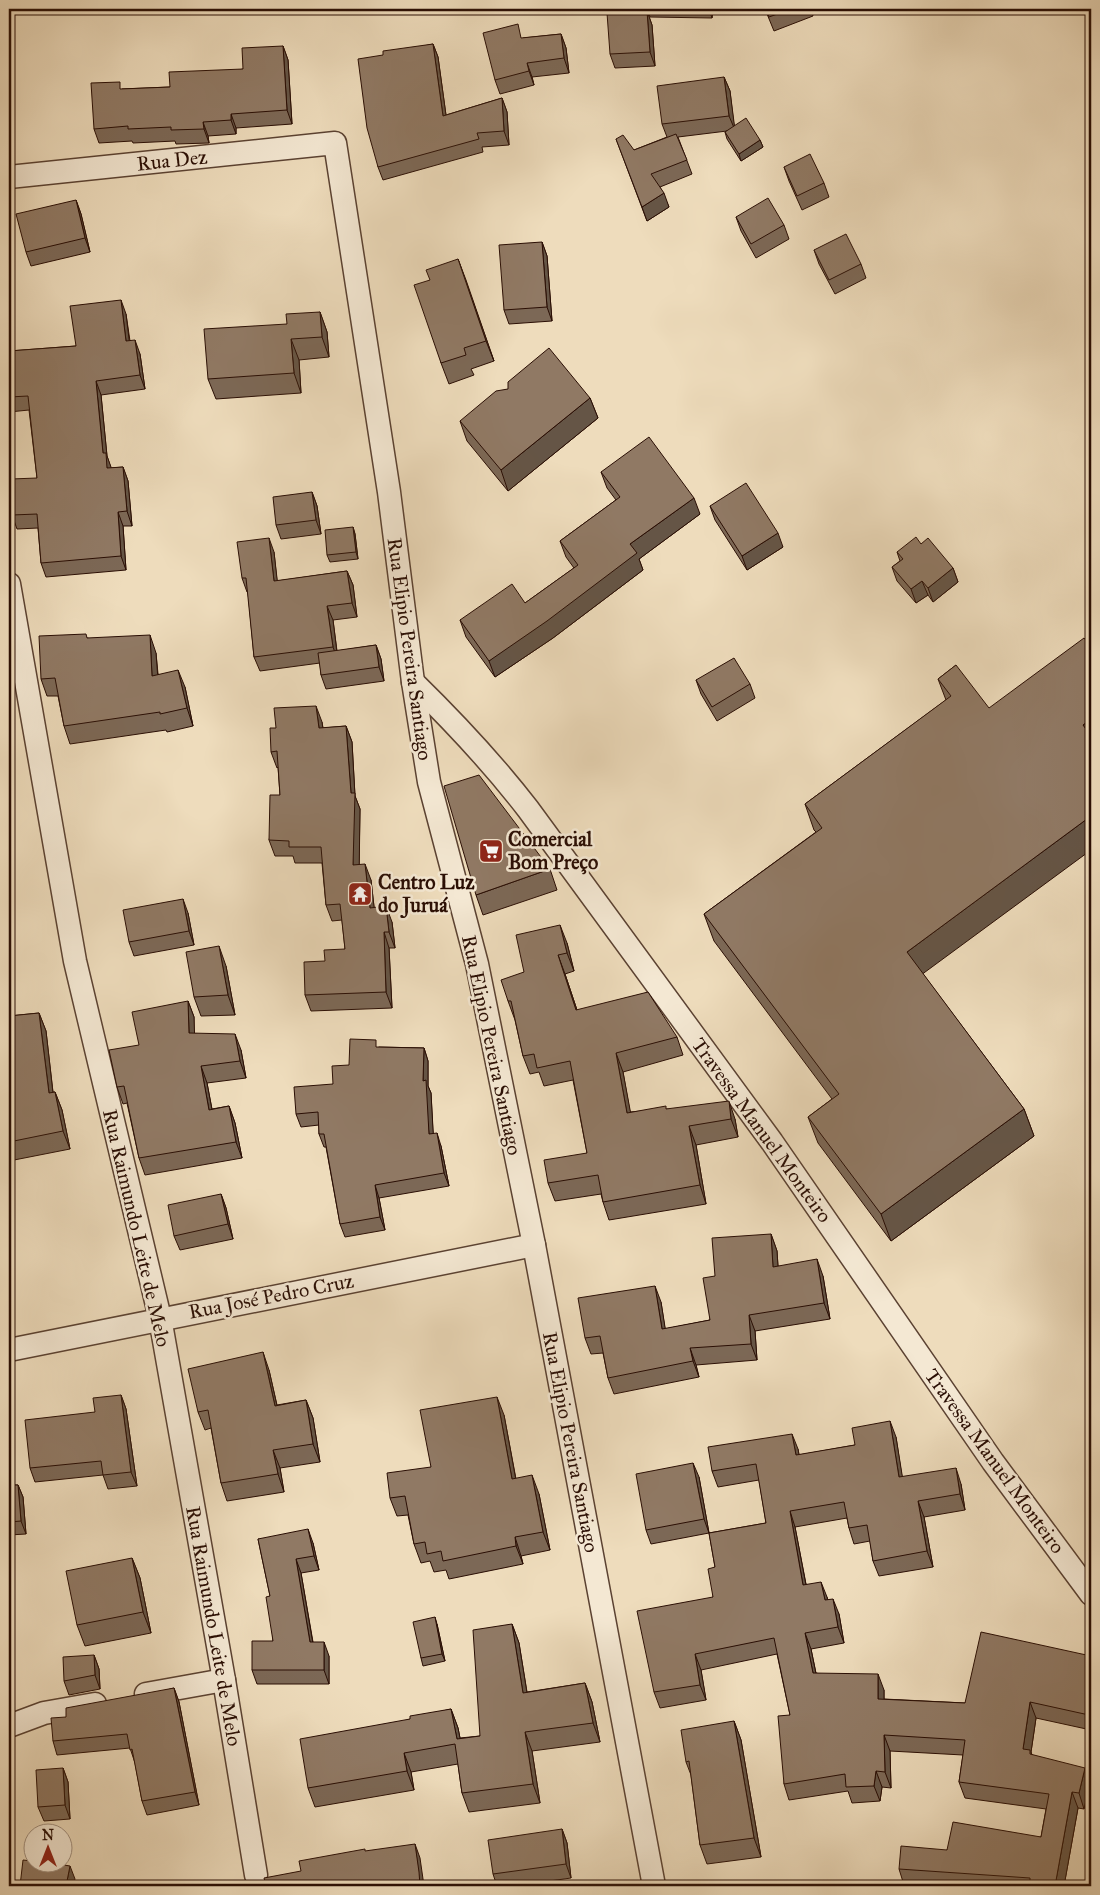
<svg xmlns="http://www.w3.org/2000/svg" width="1100" height="1895" font-family="'IM FELL Great Primer',serif">
<style>
.lines{fill:none;stroke-linecap:round;stroke-linejoin:round}
.minor-casing{stroke:#5b4232;stroke-width:25}
.minor{stroke:#f4e8d3;stroke-width:22}
.wall{fill:#7c6856;stroke:#2a0e04}
.shaded-wall{fill:#655546;stroke:#2a0e04}
.building{fill:#907964;stroke:#2a0e04}
.labels{text-anchor:middle;dominant-baseline:central;stroke-width:5;stroke-linejoin:round;paint-order:stroke}
.street-label{font-size:20px;fill:#2a0e04;stroke:#f4e8d3}
.poi-label{font-size:20px;font-weight:bold;fill:#2a0e04;stroke:#f4e8d3;text-anchor:start}
</style>
<rect width="100%" height="100%" fill="#eedcbc"/>
<filter id="stains"><feTurbulence type="fractalNoise" baseFrequency=".004" numOctaves="4"/><feColorMatrix values="0 0 0 0 .2 0 0 0 0 .09 0 0 0 0 .02 0 0 0 .5 -.17"/></filter>
<radialGradient id="worn" r=".72"><stop offset=".6" stop-color="#630" stop-opacity="0"/><stop offset="1" stop-color="#630" stop-opacity=".3"/></radialGradient>
<g class="lines">
<defs>
<g id="minor">
<polyline points="9,177 335,143 389,492 413,682 429,782 477,964 534,1245 654,1886"/>
<polyline points="9,584 75,961 160,1318 224,1680 256,1875"/>
<path d="M413 682C456 724 491 761 528 809L772 1142 993 1462 1091 1594"/>
<polyline points="9,1350 534,1245"/>
<polyline points="146,1694 224,1680"/>
<polyline points="9,1726 44,1713 95,1704"/>
</g>
</defs>
<use href="#minor" class="minor-casing"/>
<use href="#minor" class="minor"/>
</g>
<g class="wall">
<polygon points="647,9 713,9 712,18 650,17"/>
<polygon points="765,9 811,9 813,16 774,31"/>
<polygon points="647,11 652,25 655,66 615,68 610,54"/>
<polygon points="561,34 566,48 569,73 532,77 534,85 500,94 495,80 523,38"/>
<polygon points="433,44 438,57 446,115 502,98 507,112 509,145 482,147 483,152 383,180 378,167 383,55"/>
<polygon points="283,46 288,60 292,124 236,128 236,134 208,136 209,143 176,144 175,141 133,143 132,141 99,143 94,129 122,89 170,87 243,69"/>
<polygon points="724,77 730,91 734,126 760,140 763,147 741,161 727,139 725,132 727,131 678,137 692,174 660,187 669,207 647,221 616,139 634,150 667,137 662,124"/>
<polygon points="784,167 824,183 829,197 802,210 789,181"/>
<polygon points="76,200 81,214 90,252 31,266 26,252"/>
<polygon points="736,217 784,225 789,239 756,258 741,231"/>
<polygon points="542,242 547,256 552,321 509,324 504,310"/>
<polygon points="814,250 861,264 866,278 835,294 819,264"/>
<polygon points="458,259 494,361 471,369 474,375 449,384 441,363 430,280"/>
<polygon points="320,312 327,332 329,357 299,360 301,393 216,399 208,379 287,324"/>
<polygon points="126,314 130,341 140,354 145,389 101,395 107,456 111,468 123,467 128,481 132,526 123,526 126,570 46,577 41,563 38,528 17,529 12,515 37,478 29,410 9,412 9,351 76,346"/>
<polygon points="590,398 598,418 508,491 467,441 460,421"/>
<polygon points="601,472 700,514 639,559 643,570 553,638 495,677 466,637 460,620 525,603 574,568 566,557 560,541 616,500 607,488"/>
<polygon points="312,492 317,506 321,534 281,539 276,525"/>
<polygon points="710,506 783,547 747,570 715,520"/>
<polygon points="353,527 355,534 358,559 330,562 327,555"/>
<polygon points="921,544 953,568 958,582 933,602 928,595 916,603 897,581 892,567 900,561 897,552"/>
<polygon points="274,552 277,581 347,571 353,585 357,617 333,620 337,651 376,645 381,659 384,681 326,689 321,675 320,663 260,671 254,657 248,592 247,592 242,578"/>
<polygon points="87,638 156,653 158,674 185,687 193,726 167,732 166,730 70,744 64,726 58,696 47,696 41,679"/>
<polygon points="956,665 923,974 1024,1109 1034,1136 891,1241 818,1143 808,1117 832,1099 714,941 704,914 816,832 814,830 805,804 946,700 938,679"/>
<polygon points="696,680 750,684 755,698 717,721 701,694"/>
<polygon points="322,722 323,728 346,726 352,742 355,796 360,809 359,865 371,880 374,907 392,922 395,948 389,948 392,1008 311,1011 305,995 325,961 345,949 342,920 332,921 326,905 322,863 295,863 293,856 275,856 269,840 280,795 278,767 277,768 271,752"/>
<polygon points="550,869 557,890 483,915 476,895"/>
<polygon points="188,913 194,945 134,956 129,942"/>
<polygon points="567,943 574,971 565,974 577,1010 677,1037 683,1055 623,1072 630,1112 667,1109 735,1119 738,1137 696,1145 706,1204 609,1220 603,1202 601,1194 555,1201 548,1183 587,1153 573,1080 544,1086 539,1072 530,1074 523,1056 515,1020 508,1001 524,972"/>
<polygon points="226,966 235,1015 201,1016 194,997"/>
<polygon points="188,1001 194,1017 194,1033 241,1050 246,1078 207,1083 212,1109 229,1106 235,1123 242,1158 145,1175 139,1158 127,1103 123,1104 117,1087"/>
<polygon points="39,1013 46,1031 53,1092 55,1092 62,1110 70,1149 9,1161 9,1016"/>
<polygon points="379,1047 424,1048 428,1061 428,1086 431,1093 433,1133 441,1146 449,1186 379,1198 385,1230 345,1237 340,1224 326,1147 324,1147 319,1134 319,1125 301,1127 296,1114 333,1084 349,1065"/>
<polygon points="221,1194 226,1208 233,1239 180,1250 174,1236"/>
<polygon points="771,1234 777,1251 778,1266 823,1276 830,1319 755,1331 757,1360 696,1365 699,1377 614,1394 608,1378 603,1353 591,1354 585,1338 661,1302 665,1329 710,1320 715,1276"/>
<polygon points="269,1370 277,1405 306,1400 313,1418 320,1462 280,1468 284,1492 227,1501 221,1483 211,1428 205,1430 198,1412"/>
<polygon points="121,1395 126,1409 137,1486 108,1489 103,1475 35,1482 30,1468 95,1412"/>
<polygon points="504,1415 516,1479 539,1494 550,1550 521,1556 523,1564 449,1579 446,1570 434,1572 430,1561 421,1563 414,1544 408,1515 397,1516 390,1498 431,1467"/>
<polygon points="896,1437 902,1477 961,1484 965,1510 924,1517 933,1567 879,1576 873,1561 870,1541 854,1544 849,1528 847,1518 795,1527 806,1584 827,1597 828,1600 839,1614 844,1643 811,1649 816,1673 884,1690 884,1699 965,1703 1091,1656 1091,1730 1036,1718 1031,1752 1032,1755 1090,1783 1084,1809 1078,1808 1064,1886 926,1886 904,1885 899,1869 947,1850 1041,1837 1046,1809 965,1798 959,1782 963,1755 890,1751 891,1788 882,1787 880,1801 852,1803 848,1791 789,1800 784,1784 790,1715 777,1654 701,1670 706,1700 660,1708 654,1692 713,1597 715,1567 709,1533 651,1544 646,1530 699,1477 709,1533 766,1523 759,1480 718,1487 712,1471 798,1449 799,1455 855,1445"/>
<polygon points="9,1485 18,1485 23,1497 26,1534 9,1535"/>
<polygon points="258,1539 313,1543 319,1570 301,1573 313,1642 329,1656 329,1684 257,1684 252,1670 273,1641 270,1596"/>
<polygon points="132,1558 140,1578 151,1633 85,1646 77,1625"/>
<polygon points="437,1624 445,1661 423,1666 421,1658"/>
<polygon points="512,1624 519,1643 527,1692 585,1683 592,1702 600,1742 532,1751 540,1803 469,1812 462,1793 458,1764 411,1772 414,1790 315,1807 308,1788 410,1719 451,1709 458,1728 460,1738 480,1736"/>
<polygon points="94,1655 99,1669 100,1689 69,1695 64,1681"/>
<polygon points="174,1688 179,1702 199,1805 147,1815 142,1801 135,1763 130,1748 57,1755 53,1741 66,1717"/>
<polygon points="734,1721 741,1740 761,1857 707,1864 700,1845 691,1775 686,1762"/>
<polygon points="63,1768 68,1782 70,1819 44,1821 38,1807"/>
<polygon points="562,1829 567,1843 571,1878 514,1886 497,1886 493,1874"/>
</g>
<g class="shaded-wall">
<polygon points="709,9 713,9 712,18"/>
<polygon points="647,11 652,25 655,66 650,52"/>
<polygon points="561,34 566,48 569,73 564,58"/>
<polygon points="433,44 438,57 448,130 443,116"/>
<polygon points="283,46 288,60 292,124 287,110"/>
<polygon points="527,63 532,77 534,85 529,71"/>
<polygon points="724,77 730,91 735,130 729,116"/>
<polygon points="502,98 507,112 509,145 504,131"/>
<polygon points="231,114 236,128 236,134 231,120"/>
<polygon points="203,122 208,136 209,143 204,129"/>
<polygon points="760,140 763,147 741,161 739,154"/>
<polygon points="664,193 669,207 647,221 642,207"/>
<polygon points="76,200 81,214 90,252 85,238"/>
<polygon points="542,242 547,256 552,321 547,307"/>
<polygon points="458,259 466,280 494,361 486,341"/>
<polygon points="121,300 126,314 131,355 126,341"/>
<polygon points="320,312 327,332 329,357 322,337"/>
<polygon points="291,339 299,360 301,393 294,373"/>
<polygon points="135,340 140,354 145,389 140,375"/>
<polygon points="96,381 101,395 107,456 111,467 112,483 107,468 103,453"/>
<polygon points="590,398 598,418 508,491 501,470"/>
<polygon points="123,467 128,481 132,526 127,511"/>
<polygon points="312,492 317,506 321,534 316,520"/>
<polygon points="694,498 700,514 639,559 643,570 553,638 495,677 489,661 630,544"/>
<polygon points="118,512 123,526 126,570 121,556"/>
<polygon points="353,527 355,534 358,559 356,552"/>
<polygon points="778,533 783,547 747,570 742,556"/>
<polygon points="269,538 274,552 279,596 274,581"/>
<polygon points="953,568 958,582 933,602 928,588"/>
<polygon points="347,571 353,585 357,617 352,603"/>
<polygon points="922,581 928,595 916,603 911,589"/>
<polygon points="327,606 333,620 338,661 333,647"/>
<polygon points="150,635 156,653 159,693 152,676"/>
<polygon points="376,645 381,659 384,681 379,667"/>
<polygon points="178,670 185,687 193,726 187,708"/>
<polygon points="316,706 322,722 325,744 319,728"/>
<polygon points="1091,719 1091,747 1083,725"/>
<polygon points="346,726 352,742 355,796 360,809 359,881 353,865 351,793"/>
<polygon points="1091,816 1091,850 917,978 907,952"/>
<polygon points="365,864 371,880 376,924 370,908"/>
<polygon points="183,899 188,913 194,945 189,931"/>
<polygon points="386,906 392,922 395,948 389,932"/>
<polygon points="560,925 567,943 574,971 567,953"/>
<polygon points="384,932 389,948 392,1008 386,992"/>
<polygon points="219,946 226,966 235,1015 228,995"/>
<polygon points="558,955 565,974 583,1028 576,1010"/>
<polygon points="188,1001 194,1017 195,1049 189,1033"/>
<polygon points="39,1013 46,1031 55,1111 49,1093"/>
<polygon points="235,1034 241,1050 246,1078 240,1061"/>
<polygon points="424,1048 428,1061 428,1086 431,1093 434,1147 429,1134 423,1081"/>
<polygon points="616,1053 623,1072 634,1131 627,1113"/>
<polygon points="201,1066 207,1083 215,1126 209,1110"/>
<polygon points="55,1092 62,1110 70,1149 63,1131"/>
<polygon points="729,1101 735,1119 738,1137 731,1119"/>
<polygon points="229,1106 235,1123 242,1158 236,1142"/>
<polygon points="1024,1109 1034,1136 891,1241 881,1214"/>
<polygon points="689,1126 696,1145 706,1204 700,1185"/>
<polygon points="437,1133 441,1146 449,1186 444,1173"/>
<polygon points="375,1185 379,1198 385,1230 380,1217"/>
<polygon points="221,1194 226,1208 233,1239 228,1224"/>
<polygon points="771,1234 777,1251 779,1283 773,1267"/>
<polygon points="817,1259 823,1276 830,1319 824,1303"/>
<polygon points="655,1286 661,1302 668,1346 662,1329"/>
<polygon points="749,1315 755,1331 757,1360 751,1344"/>
<polygon points="690,1348 696,1365 699,1377 693,1361"/>
<polygon points="263,1352 269,1370 281,1424 275,1406"/>
<polygon points="121,1395 126,1409 137,1486 131,1472"/>
<polygon points="497,1397 504,1415 519,1497 512,1479"/>
<polygon points="306,1400 313,1418 320,1462 313,1444"/>
<polygon points="890,1421 896,1437 905,1493 899,1477"/>
<polygon points="792,1434 798,1449 802,1471 796,1455"/>
<polygon points="273,1450 280,1468 284,1492 278,1474"/>
<polygon points="693,1463 699,1477 709,1533 704,1519"/>
<polygon points="956,1468 961,1484 965,1510 960,1494"/>
<polygon points="532,1475 539,1494 550,1550 543,1532"/>
<polygon points="18,1485 23,1497 26,1534 21,1521"/>
<polygon points="918,1501 924,1517 933,1567 927,1551"/>
<polygon points="790,1511 795,1527 809,1601 803,1585"/>
<polygon points="308,1529 313,1543 319,1570 314,1556"/>
<polygon points="515,1537 521,1556 523,1564 516,1546"/>
<polygon points="132,1558 140,1578 151,1633 143,1612"/>
<polygon points="296,1559 301,1573 315,1656 310,1642"/>
<polygon points="821,1582 827,1597 830,1616 825,1600"/>
<polygon points="833,1599 839,1614 844,1643 838,1627"/>
<polygon points="435,1617 437,1624 445,1661 442,1654"/>
<polygon points="512,1624 519,1643 530,1712 523,1693"/>
<polygon points="805,1633 811,1649 819,1689 813,1673"/>
<polygon points="324,1642 329,1656 329,1684 324,1670"/>
<polygon points="695,1654 701,1670 706,1700 700,1685"/>
<polygon points="94,1655 99,1669 100,1689 95,1675"/>
<polygon points="878,1674 884,1690 884,1714 878,1699"/>
<polygon points="585,1683 592,1702 600,1742 593,1723"/>
<polygon points="174,1688 179,1702 199,1805 195,1792"/>
<polygon points="1030,1702 1036,1718 1031,1752 1036,1766 1023,1749"/>
<polygon points="1091,1704 1091,1722 1089,1715"/>
<polygon points="451,1709 458,1728 464,1758 457,1739"/>
<polygon points="734,1721 741,1740 761,1857 754,1838"/>
<polygon points="525,1732 532,1751 540,1803 533,1784"/>
<polygon points="884,1735 890,1751 891,1788 885,1772"/>
<polygon points="404,1753 411,1772 414,1790 407,1771"/>
<polygon points="63,1768 68,1782 70,1819 65,1805"/>
<polygon points="1085,1768 1090,1783 1084,1809 1079,1793"/>
<polygon points="876,1771 882,1787 880,1801 874,1786"/>
<polygon points="1072,1792 1078,1808 1064,1886 1055,1886"/>
<polygon points="562,1829 567,1843 571,1878 566,1864"/>
<polygon points="415,1844 420,1858 424,1886 420,1886"/>
<polygon points="70,1866 75,1879 73,1886 66,1886"/>
</g>
<g class="building">
<polygon points="766,9 791,9 769,17"/>
<polygon points="647,11 650,52 610,54 607,13"/>
<polygon points="518,24 521,38 561,34 564,58 527,63 529,71 495,80 483,33"/>
<polygon points="433,44 443,116 502,98 504,131 477,133 479,139 378,167 367,128 358,59 383,55 383,51"/>
<polygon points="283,46 287,110 231,114 231,120 203,122 204,129 171,130 171,127 128,129 128,126 94,129 91,83 120,82 120,89 170,87 169,72 243,69 242,48"/>
<polygon points="724,77 729,116 662,124 657,86"/>
<polygon points="746,118 760,140 739,154 725,132"/>
<polygon points="676,134 687,160 651,174 664,193 642,207 616,139 623,135 634,150"/>
<polygon points="810,154 824,183 797,196 784,167"/>
<polygon points="768,198 784,225 751,244 736,217"/>
<polygon points="76,200 85,238 26,252 16,214"/>
<polygon points="846,234 861,264 829,280 814,250"/>
<polygon points="542,242 547,307 504,310 499,245"/>
<polygon points="458,259 486,341 464,348 466,355 441,363 414,285 430,280 426,270"/>
<polygon points="121,300 126,341 135,340 140,375 96,381 103,453 106,453 107,468 123,467 127,511 118,512 121,556 41,563 37,514 12,515 11,479 37,478 28,396 9,397 9,351 76,346 70,306"/>
<polygon points="320,312 322,337 291,339 294,373 208,379 204,329 287,324 286,314"/>
<polygon points="549,348 590,398 501,470 460,421 496,391 508,389 508,382"/>
<polygon points="649,437 694,498 630,544 637,553 547,621 489,661 460,620 512,584 525,603 578,565 560,541 620,497 601,472"/>
<polygon points="746,483 778,533 742,556 710,506"/>
<polygon points="312,492 316,520 276,525 273,497"/>
<polygon points="353,527 356,552 327,555 325,530"/>
<polygon points="916,537 921,544 928,538 953,568 928,588 922,581 911,589 892,567 903,559 897,552"/>
<polygon points="269,538 274,581 347,571 352,603 327,606 333,647 254,657 246,578 242,578 237,542"/>
<polygon points="86,634 87,638 150,635 152,676 178,670 187,708 160,714 160,712 64,726 55,678 41,679 39,636"/>
<polygon points="1084,638 1090,645 1091,644 1091,719 1083,725 1091,736 1091,816 907,952 1024,1109 881,1214 808,1117 839,1094 704,914 822,828 805,804 951,696 938,679 956,665 989,708"/>
<polygon points="376,645 379,667 321,675 318,653"/>
<polygon points="734,658 750,684 712,707 696,680"/>
<polygon points="316,706 319,728 346,726 351,793 355,793 353,865 365,864 370,908 386,906 389,932 384,932 386,992 305,995 304,962 325,961 324,950 345,949 340,904 326,905 321,847 289,847 289,841 269,840 270,795 280,795 277,751 271,752 270,728 276,728 274,708"/>
<polygon points="479,775 550,869 476,895 444,786"/>
<polygon points="183,899 189,931 129,942 123,910"/>
<polygon points="560,925 567,953 558,955 576,1010 648,992 677,1037 616,1053 627,1113 666,1106 666,1109 729,1101 731,1119 689,1126 700,1185 603,1202 598,1175 548,1183 544,1160 587,1153 570,1061 537,1068 534,1054 523,1056 511,1001 508,1001 501,980 524,972 516,935"/>
<polygon points="219,946 228,995 194,997 186,952"/>
<polygon points="188,1001 189,1033 235,1034 240,1061 201,1066 209,1110 229,1106 236,1142 139,1158 124,1086 117,1087 109,1050 139,1045 132,1012"/>
<polygon points="39,1013 49,1093 55,1092 63,1131 9,1142 9,1016"/>
<polygon points="350,1039 376,1040 376,1047 424,1048 423,1081 426,1080 429,1134 437,1133 444,1173 375,1185 380,1217 340,1224 324,1134 319,1134 318,1112 296,1114 294,1087 333,1084 332,1066 349,1065"/>
<polygon points="221,1194 228,1224 174,1236 168,1205"/>
<polygon points="771,1234 773,1267 817,1259 824,1303 749,1315 751,1344 690,1348 693,1361 608,1378 600,1336 585,1338 578,1298 655,1286 662,1329 710,1320 703,1278 715,1276 712,1238"/>
<polygon points="263,1352 275,1406 306,1400 313,1444 273,1450 278,1474 221,1483 208,1410 198,1412 188,1369"/>
<polygon points="121,1395 131,1472 103,1475 101,1461 30,1468 25,1420 95,1412 93,1398"/>
<polygon points="497,1397 512,1479 532,1475 543,1532 515,1537 516,1546 443,1561 441,1551 427,1554 425,1542 414,1544 405,1496 390,1498 387,1473 431,1467 420,1410"/>
<polygon points="890,1421 899,1477 956,1468 960,1494 918,1501 927,1551 873,1561 867,1525 849,1528 844,1502 790,1511 803,1585 821,1582 825,1600 833,1599 838,1627 805,1633 813,1673 878,1674 878,1699 965,1703 981,1632 1091,1656 1091,1704 1089,1715 1030,1702 1023,1749 1030,1750 1030,1754 1085,1768 1079,1793 1072,1792 1055,1886 1030,1886 1030,1878 899,1869 901,1846 947,1850 953,1822 1041,1837 1049,1794 959,1782 965,1740 884,1735 885,1772 876,1771 874,1786 846,1787 845,1774 784,1784 778,1716 790,1715 774,1638 695,1654 700,1685 654,1692 637,1611 713,1597 708,1569 715,1567 709,1533 766,1523 756,1464 712,1471 708,1447 792,1434 796,1455 855,1445 852,1428"/>
<polygon points="693,1463 704,1519 646,1530 636,1474"/>
<polygon points="9,1485 18,1485 21,1521 9,1522"/>
<polygon points="308,1529 314,1556 296,1559 310,1642 324,1642 324,1670 252,1670 252,1641 273,1641 266,1597 270,1596 258,1539"/>
<polygon points="132,1558 143,1612 77,1625 66,1571"/>
<polygon points="435,1617 442,1654 421,1658 413,1622"/>
<polygon points="512,1624 523,1693 585,1683 593,1723 525,1732 533,1784 462,1793 455,1744 404,1753 407,1771 308,1788 300,1739 410,1719 410,1716 451,1709 457,1739 480,1736 473,1630"/>
<polygon points="94,1655 95,1675 64,1681 63,1657"/>
<polygon points="174,1688 195,1792 142,1801 132,1749 130,1750 127,1734 53,1741 51,1718 66,1717 66,1708"/>
<polygon points="734,1721 754,1838 700,1845 689,1761 686,1762 681,1730"/>
<polygon points="63,1768 65,1805 38,1807 36,1770"/>
<polygon points="562,1829 566,1864 493,1874 488,1840"/>
<polygon points="415,1844 419,1872 420,1886 266,1886 264,1878 301,1871 299,1861 365,1849 365,1851"/>
<polygon points="23,1860 32,1861 32,1862 46,1862 70,1866 66,1886 20,1886"/>
</g>
<defs>
<symbol id="supermarket-square" viewBox="-11 -11 22 22"><rect x="-9" y="-9" width="18" height="18" rx="4" fill="#8f2418" stroke="#f4e8d3"/><path d="M-6-5.5h2.5l.6 2H6L4.5 2H-2.5L-4.4-4H-6ZM-1.5 3.2a1.3 1.3 0 1 0 .1 0ZM3 3.2a1.3 1.3 0 1 0 .1 0Z" fill="#fff"/></symbol>
<symbol id="temple-square" viewBox="-11 -11 22 22"><rect x="-9" y="-9" width="18" height="18" rx="4" fill="#8f2418" stroke="#f4e8d3"/><path d="M0-6L5-2H3V0L6.5 2.5H4V6H1.5V3h-3V6H-4V2.5H-6.5L-3 0V-2H-5Z" fill="#fff"/></symbol>
</defs>
<g fill-rule="evenodd">
<use href="#supermarket-square" x="477" y="837" width="28" height="28"/>
<use href="#temple-square" x="346" y="880" width="28" height="28"/>
</g>
<g class="labels">
<g class="street-label">
<text transform="translate(172 160) rotate(-6)">Rua Dez</text>
<text transform="translate(410 649) rotate(82)">Rua Elipio Pereira Santiago</text>
<text transform="translate(492 1045) rotate(78)">Rua Elipio Pereira Santiago</text>
<text transform="translate(762 1130) rotate(54)">Travessa Manuel Monteiro</text>
<text transform="translate(137 1228) rotate(77)">Rua Raimundo Leite de Melo</text>
<text transform="translate(271 1296) rotate(-11)">Rua José Pedro Cruz</text>
<text transform="translate(571 1442) rotate(79)">Rua Elipio Pereira Santiago</text>
<text transform="translate(995 1461) rotate(54)">Travessa Manuel Monteiro</text>
<text transform="translate(214 1626) rotate(80)">Rua Raimundo Leite de Melo</text>
</g>
<g class="poi-label">
<text x="508" y="839">Comercial<tspan x="508" dy="23">Bom Preço</tspan></text>
<text x="378" y="882">Centro Luz<tspan x="378" dy="23">do Juruá</tspan></text>
</g>
</g>
<rect width="1100" height="1895" fill="none" stroke="#eedcbc" stroke-width="30"/>
<rect x="10" y="10" width="1080" height="1875" fill="none" stroke="#2a0e04" stroke-width="2.5"/>
<rect x="15" y="15" width="1070" height="1865" fill="none" stroke="#2a0e04"/>
<g transform="translate(48 1848)"><circle r="24" fill="#f4e8d3" stroke="#a39180"/>
<path d="M0-4L9 19L0 12L-9 19Z" fill="#8f2418"/>
<text y="-8" font-size="14" font-weight="bold" text-anchor="middle" fill="#2a0e04">N</text>
</g>
<rect width="100%" height="100%" filter="url(#stains)"/>
<rect width="100%" height="100%" fill="url(#worn)"/>
</svg>
